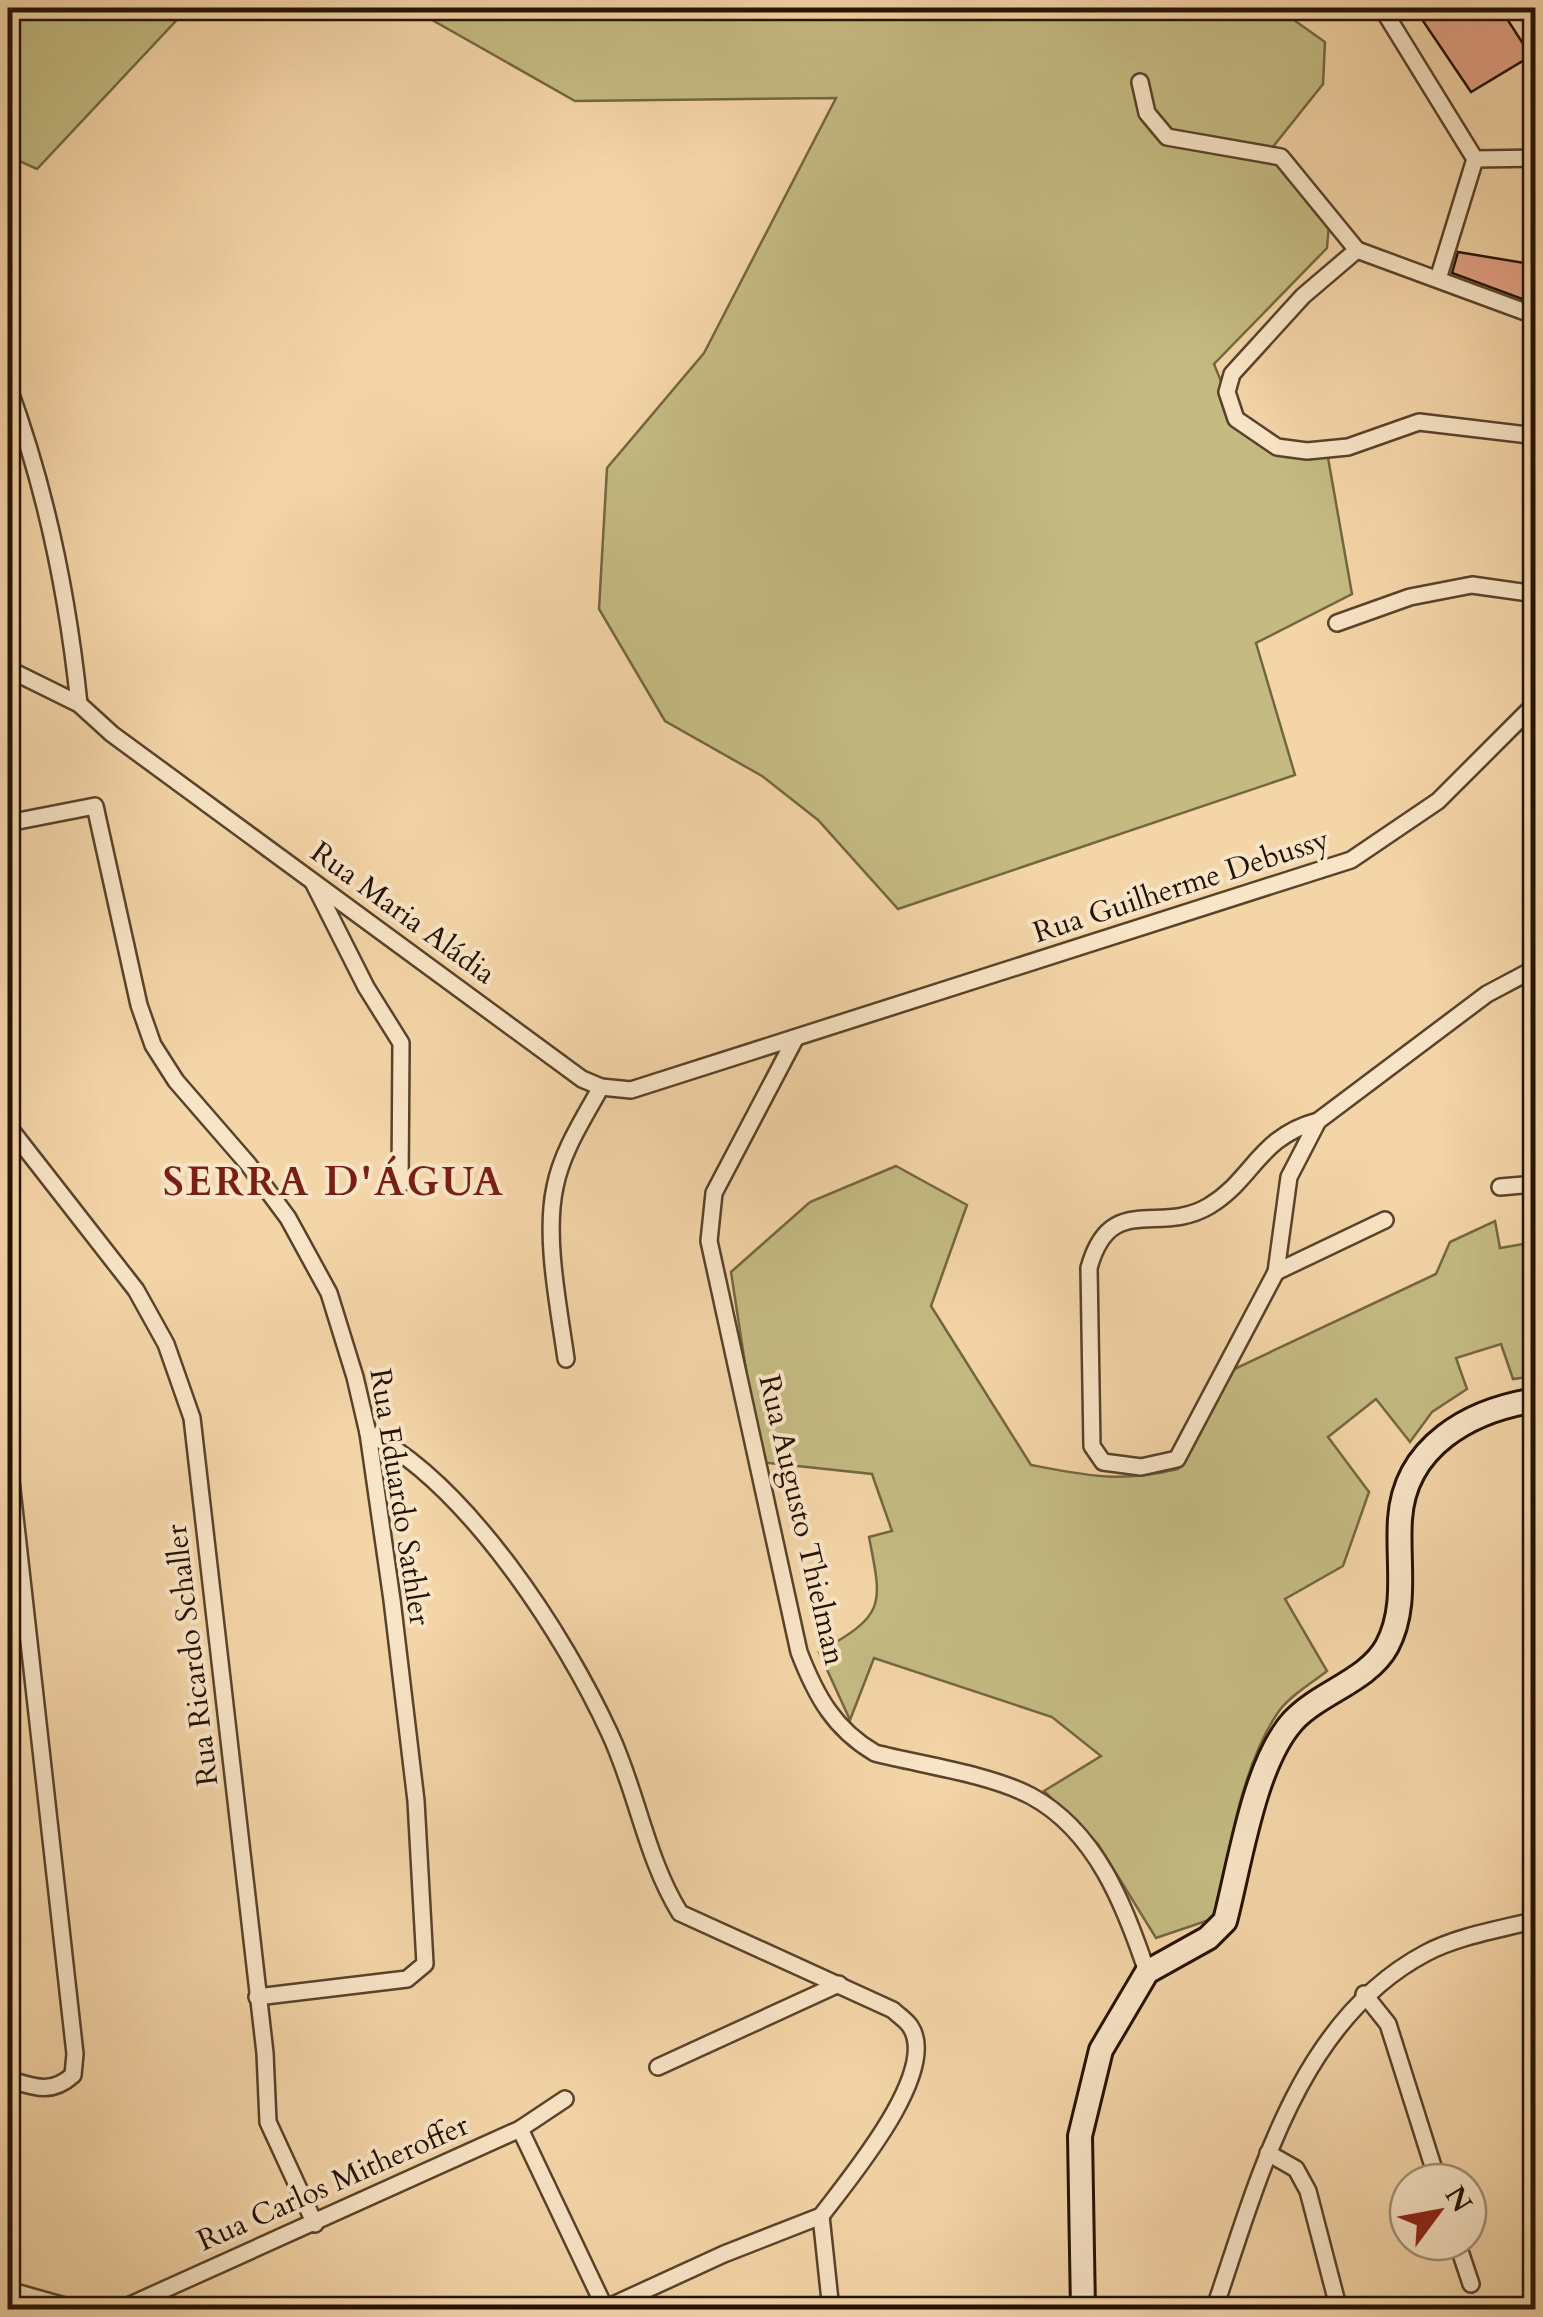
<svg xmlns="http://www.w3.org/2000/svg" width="1543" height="2317" font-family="Cardo,serif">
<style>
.green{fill:#c4bb82;stroke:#746641;stroke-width:2.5}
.building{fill:#e4a286;stroke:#241200;stroke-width:2.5}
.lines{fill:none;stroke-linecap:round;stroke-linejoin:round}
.street-casing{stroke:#58432a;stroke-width:20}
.secondary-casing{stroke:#241200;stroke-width:28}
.street{stroke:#f8e4c6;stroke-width:15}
.secondary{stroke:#f8e4c6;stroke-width:22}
.labels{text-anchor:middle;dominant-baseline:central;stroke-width:8;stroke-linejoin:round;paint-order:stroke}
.street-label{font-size:30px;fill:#241200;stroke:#f8e4c6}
.district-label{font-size:40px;font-weight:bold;letter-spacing:2.5px;fill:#7a1f14;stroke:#f8e4c6}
</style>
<rect width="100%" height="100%" fill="#f4d5a8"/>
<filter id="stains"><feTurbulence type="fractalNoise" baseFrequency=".002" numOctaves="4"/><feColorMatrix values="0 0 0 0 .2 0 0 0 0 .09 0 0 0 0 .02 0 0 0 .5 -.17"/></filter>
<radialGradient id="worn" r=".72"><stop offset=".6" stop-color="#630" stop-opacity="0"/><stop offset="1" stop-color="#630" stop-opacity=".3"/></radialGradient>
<g class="green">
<polygon points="8,8 188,8 37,169 8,156"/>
<path d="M411 8H1277L1325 42 1323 84 1268 153 1330 212 1327 248 1214 364C1245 441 1248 435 1327 452L1352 594 1256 643 1295 775 898 909 818 820 762 776 665 721 599 609 607 468 704 353 836 98 575 101Z"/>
<path d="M896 1166 967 1205 931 1306 1031 1465C1090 1476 1119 1483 1178 1469L1228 1372 1436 1274 1450 1242 1495 1221 1500 1248 1535 1242V1376L1513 1379 1501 1344 1456 1358 1467 1389 1432 1412 1410 1442 1376 1399 1328 1437 1369 1492 1343 1566 1285 1599 1327 1671C1312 1683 1291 1695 1279 1711 1242 1764 1227 1854 1218 1917L1156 1938 1098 1844 1044 1791 1101 1756 1052 1717 874 1658 850 1720 819 1652C885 1615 883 1607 869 1537L892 1531 872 1474 760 1462 731 1272 810 1202Z"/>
</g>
<g class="building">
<polygon points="1445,8 1500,8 1531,56 1471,92 1423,21"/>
<polygon points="1458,252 1536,265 1536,304 1452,273"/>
</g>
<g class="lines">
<defs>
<g id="street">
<polyline points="1382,8 1475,159"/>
<polyline points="1140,82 1147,113 1167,137 1281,157 1357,250 1536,316"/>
<polyline points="1475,159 1536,158"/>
<polyline points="1357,250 1303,296 1232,374 1227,392 1236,419 1277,447 1307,451 1348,447 1419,422 1536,436"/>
<polyline points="1438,279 1475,159"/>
<path d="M8 386C45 486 68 597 79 704"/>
<polyline points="1337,623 1410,597 1472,585 1536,594"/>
<polyline points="8,669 79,704 112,734 582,1079 601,1087 631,1090 1351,860 1438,801 1536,703"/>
<polyline points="8,823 95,806 139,1005 153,1045 176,1081 248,1164 288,1218 329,1293 355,1377 368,1433 392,1600 416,1801 425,1964 407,1979 257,1997"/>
<polyline points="313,882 366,987 401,1043 400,1185"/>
<path d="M795 1039 714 1193 709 1241 799 1652C816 1696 834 1729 875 1753 922 1765 989 1774 1031 1796 1096 1831 1125 1906 1147 1972"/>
<path d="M1318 1121C1258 1137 1253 1180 1209 1206 1159 1236 1110 1191 1089 1268L1092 1446 1103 1462 1141 1467 1177 1459 1276 1272 1289 1177 1318 1121 1487 994 1536 968"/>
<polyline points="8,1126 136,1290 166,1344 192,1418 265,2053 268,2122 315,2224"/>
<polyline points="1500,1187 1536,1184"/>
<polyline points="1276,1272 1385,1220"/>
<path d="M566 1359C559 1308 544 1237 555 1187 562 1151 584 1118 601 1087"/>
<path d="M368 1433C467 1484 564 1634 610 1734 637 1792 646 1858 680 1913L893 2010C898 2015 906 2020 910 2026 941 2071 848 2180 821 2216"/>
<path d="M8 1454 75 2054 73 2075C51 2095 34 2087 8 2079"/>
<polyline points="1364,1994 1388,2024 1438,2182"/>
<polyline points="658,2067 839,1984"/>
<polyline points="520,2129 605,2308"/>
<polyline points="1268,2153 1296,2169 1308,2191 1339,2310"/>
<polyline points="821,2216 831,2310"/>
<polyline points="1457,2242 1471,2284"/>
<polyline points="8,2290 79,2310"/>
<polyline points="119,2310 520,2129 565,2099"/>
<polyline points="602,2310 724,2254 821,2216"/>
<path d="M1214 2310C1258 2182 1297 2021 1426 1953 1458 1936 1501 1929 1536 1920"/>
</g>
<path id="secondary" d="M1083 2310 1080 2136 1101 2050 1147 1972 1208 1938 1225 1921C1240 1864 1254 1764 1293 1721 1320 1692 1368 1681 1387 1646 1408 1607 1397 1562 1400 1519 1405 1446 1470 1410 1536 1400"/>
</defs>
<use href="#street" class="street-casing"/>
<use href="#secondary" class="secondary-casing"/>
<use href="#street" class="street"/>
<use href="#secondary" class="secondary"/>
</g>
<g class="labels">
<g class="street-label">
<text transform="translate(1181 886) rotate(-18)">Rua Guilherme Debussy</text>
<text transform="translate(403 913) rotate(36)">Rua Maria Aládia</text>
<text transform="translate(400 1497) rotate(81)">Rua Eduardo Sathler</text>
<text transform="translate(802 1520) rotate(77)">Rua Augusto Thielman</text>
<text transform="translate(192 1655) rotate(-97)">Rua Ricardo Schaller</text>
<text transform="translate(333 2183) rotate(-24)">Rua Carlos Mitheroffer</text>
</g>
<g class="district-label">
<text x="334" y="1182">SERRA D'ÁGUA</text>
</g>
</g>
<rect width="1543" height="2317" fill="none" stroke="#f4d5a8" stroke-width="40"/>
<rect x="10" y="10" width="1523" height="2297" fill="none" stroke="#241200" stroke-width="5"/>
<rect x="20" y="20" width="1503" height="2277" fill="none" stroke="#241200" stroke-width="2.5"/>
<g transform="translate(1438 2212) rotate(58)"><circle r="48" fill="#f8e4c6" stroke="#a39077" stroke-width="2.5"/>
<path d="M0-8L18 38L0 25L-18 38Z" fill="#8f2418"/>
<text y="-15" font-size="28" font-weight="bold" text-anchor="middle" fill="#241200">N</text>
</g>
<rect width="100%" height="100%" filter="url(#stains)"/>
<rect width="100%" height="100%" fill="url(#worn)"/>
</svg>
